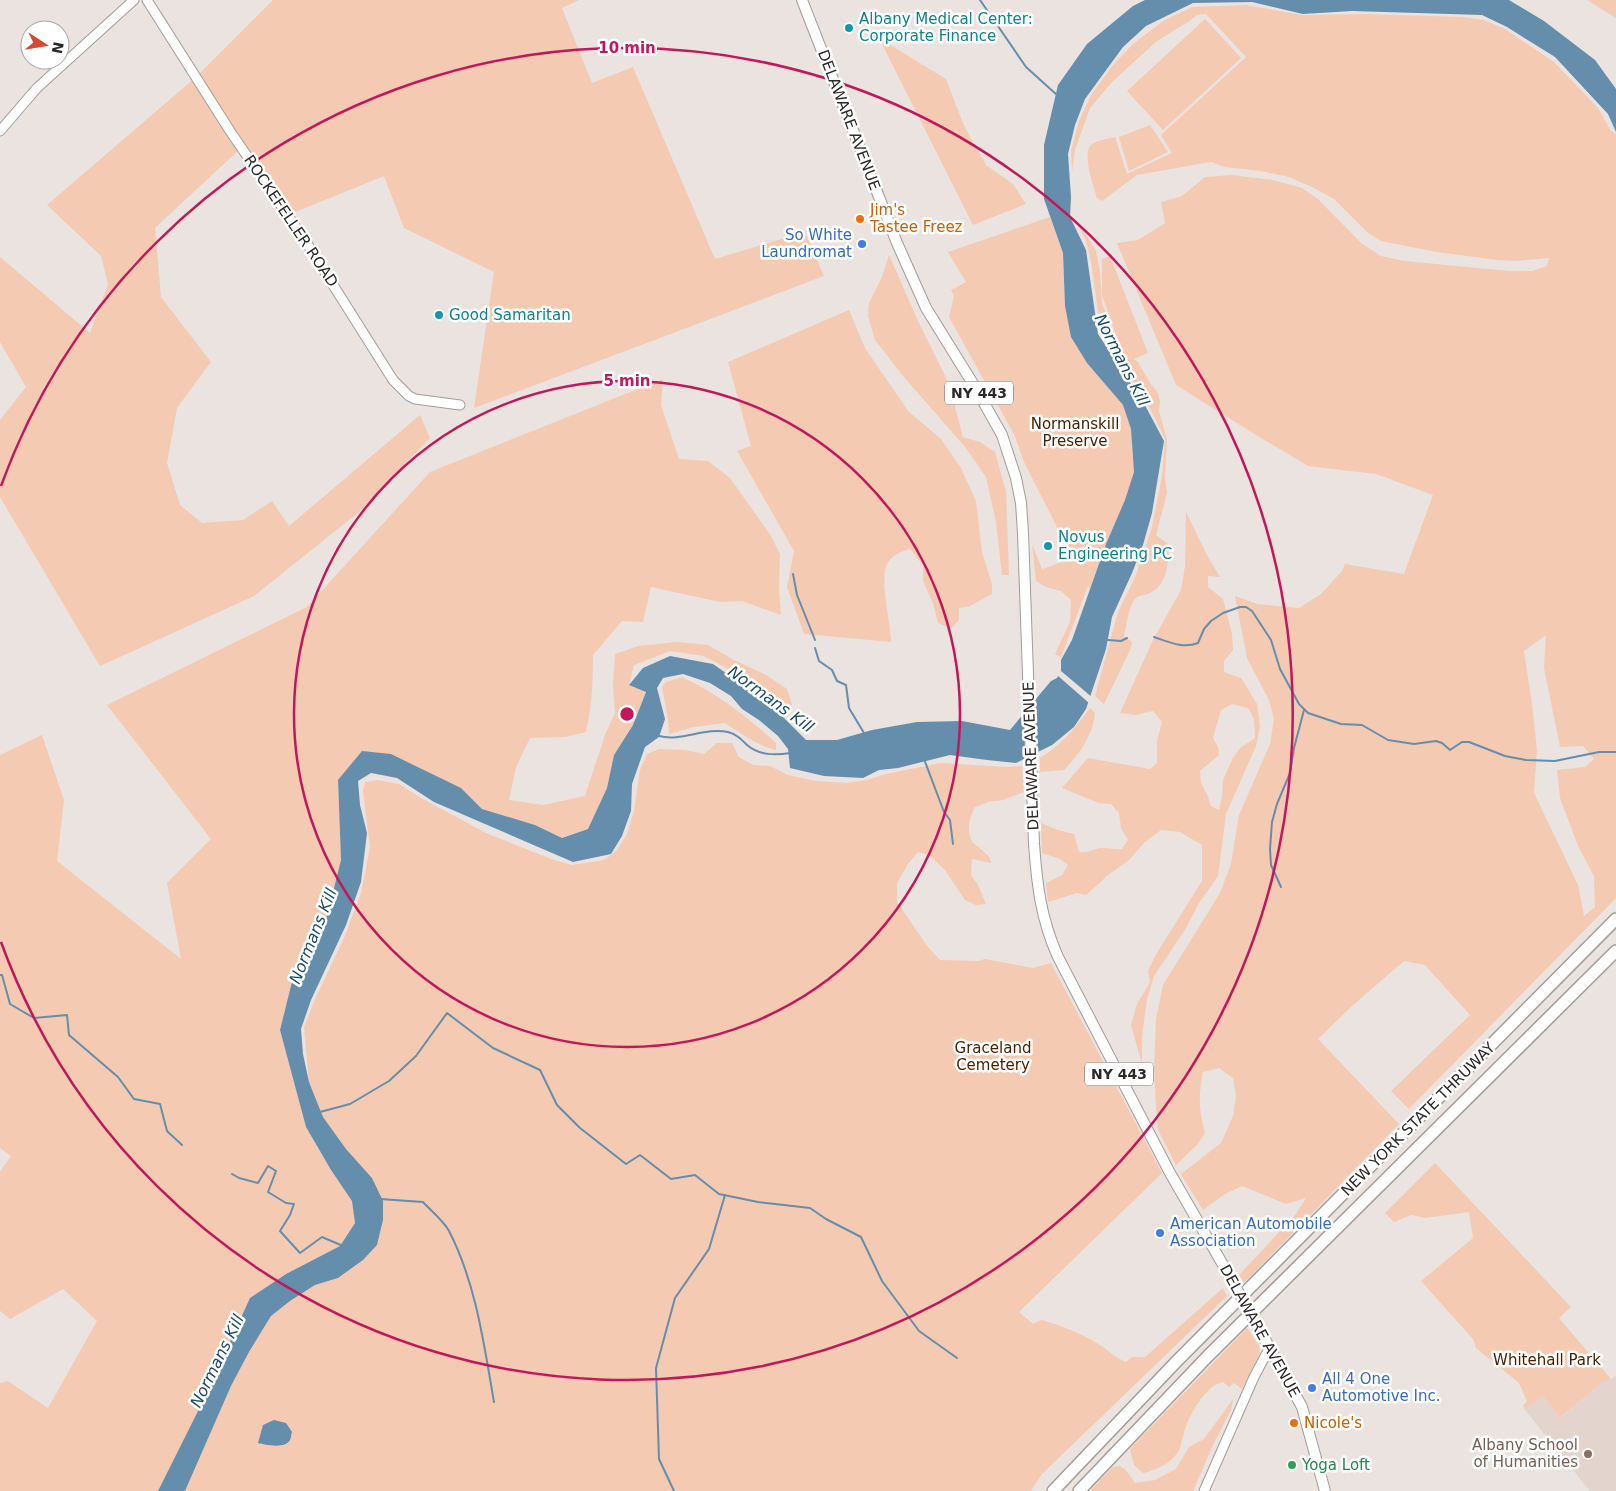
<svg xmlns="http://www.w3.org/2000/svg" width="1616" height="1491" font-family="'DejaVu Sans',sans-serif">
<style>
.built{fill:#e3d4cd}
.green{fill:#f5cab2;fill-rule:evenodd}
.water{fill:#658eac}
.pier{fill:#eae3df}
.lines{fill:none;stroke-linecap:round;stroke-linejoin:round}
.stream{stroke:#658eac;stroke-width:2}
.secondary-casing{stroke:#a39d99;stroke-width:11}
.primary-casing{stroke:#a39d99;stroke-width:12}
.highway-casing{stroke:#a39d99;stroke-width:14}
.secondary{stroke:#fff;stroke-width:9}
.primary{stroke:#fff;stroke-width:10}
.highway{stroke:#fff;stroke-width:11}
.primary-bridge-casing{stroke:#a39d99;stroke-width:12;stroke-linecap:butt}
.primary-bridge{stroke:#fff;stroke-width:10}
.ring{fill:none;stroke:#c2185b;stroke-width:2.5}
.culture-dot{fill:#0f9aa8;stroke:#fff;stroke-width:2}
.food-dot{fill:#e8710a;stroke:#fff;stroke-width:2}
.shop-dot{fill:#3f7fe0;stroke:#fff;stroke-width:2}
.education-dot{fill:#8d6e63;stroke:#fff;stroke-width:2}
.leisure-dot{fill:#2e9e5b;stroke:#fff;stroke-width:2}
.labels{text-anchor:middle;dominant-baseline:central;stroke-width:5;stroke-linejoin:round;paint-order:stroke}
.shield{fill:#fff;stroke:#6b6968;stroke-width:1}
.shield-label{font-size:14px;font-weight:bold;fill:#2c2928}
.culture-label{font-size:15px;fill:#0d838f;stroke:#fff;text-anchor:start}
.street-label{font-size:15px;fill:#2c2928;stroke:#fff}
.food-label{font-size:15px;fill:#c56008;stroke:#fff;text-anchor:start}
.shop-label{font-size:15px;fill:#366cbe;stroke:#fff;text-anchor:start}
.park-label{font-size:15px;fill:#4b2103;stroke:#fff}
.education-label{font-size:15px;fill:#785e54;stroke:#fff;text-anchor:end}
.leisure-label{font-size:15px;fill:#27864d;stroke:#fff;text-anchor:start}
.water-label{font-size:16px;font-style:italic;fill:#194b6b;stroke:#fff}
.centre{fill:#c2185b;stroke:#fff;stroke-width:2.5}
.ring-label{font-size:15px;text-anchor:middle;font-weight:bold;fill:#c2185b;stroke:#fff;stroke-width:5;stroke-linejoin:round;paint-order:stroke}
</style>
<rect width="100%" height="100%" fill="#eae3df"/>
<polygon class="built" points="1616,1375 1616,1491 1590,1491 1525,1410 1543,1396 1561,1418 1602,1381 1612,1379"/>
<g class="green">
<polygon points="273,0 579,0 562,8 592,83 633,67 715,259 805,232 824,276 474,408 494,272 404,228 384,176 288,215 241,148 155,228 161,297 211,362 177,408 167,463 180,505 202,523 243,520 272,501 289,526 420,415 430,438 359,512 254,596 100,666 0,497 0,420 26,387 0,342 0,257 90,333 108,284 101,256 47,205 196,77"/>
<polygon points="1587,0 1616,0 1616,18"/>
<path d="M1246 5 1303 15 1366 14 1463 17 1484 20 1505 29 1554 62 1598 108 1611 131 1616 134V898L1409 1109 1391 1091 1470 1015 1425 965 1404 961 1353 1005 1318 1039 1399 1124 1244 1283 1239 1275 1296 1214 1306 1198 1286 1204 1242 1186 1225 1194 1203 1210 1181 1174 1221 1143 1233 1116 1236 1096 1233 1078 1219 1068 1203 1072C1198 1096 1199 1110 1205 1133L1197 1145 1176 1165 1158 1130 1156 1107 1154 1068 1156 1019 1163 985 1220 893 1231 864 1239 815 1270 744 1274 719 1269 700 1247 658 1235 596 1257 604 1299 608 1321 594 1342 571 1345 564 1404 574 1433 495 1376 474 1308 466 1251 432 1176 385 1117 243 1138 240 1165 223 1161 202 1182 196 1205 177 1232 175 1273 180 1302 188 1318 199 1361 243 1381 256 1404 261 1510 271H1532L1547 266 1549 258 1517 261 1497 260 1437 252 1381 241 1368 233 1334 199 1314 188 1289 177 1260 171 1225 167 1211 162 1137 175 1102 201 1097 198C1094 187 1081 152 1092 144 1098 140 1108 139 1115 137L1127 174 1172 153 1161 135 1246 57 1206 14 1197 15 1188 22 1157 41 1112 82 1090 108 1075 150 1072 172 1071 151 1079 121 1090 97 1112 66 1132 45 1163 21 1192 7ZM1546 635 1544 668 1560 747 1583 746 1594 759 1585 767 1557 770 1560 798 1578 846 1594 876 1595 907 1584 916 1578 885 1534 793 1537 750 1532 704 1524 651Z"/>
<polygon points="1205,19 1241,58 1163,130 1127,91"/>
<polygon points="879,38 946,79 964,126 986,165 1013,184 1026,204 973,225"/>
<polygon points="1150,125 1168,152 1129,171 1119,137"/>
<path d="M1073 216 1084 231 1096 251 1100 272 1102 304 1121 349 1102 295V259L1110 256 1148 353 1134 359 1138 362 1150 383 1158 393 1160 401 1159 411 1167 439 1165 478 1167 493 1156 535 1168 544C1169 561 1168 584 1150 593 1146 595 1139 595 1136 598 1129 604 1126 627 1124 636L1132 642 1130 650 1104 704 1095 696 1118 612 1136 575 1152 527 1162 476 1165 439 1142 392 1127 374 1104 338 1100 326 1091 261 1085 238Z"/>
<polygon points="1050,217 1063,253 1065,306 1087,363 1123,405 1131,429 1134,472 1126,500 1106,544 1090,588 1088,586 1061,657 1055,654 1070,622 1071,600 1061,591 1046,587 1036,581 1032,544 1042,569 1057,564 1070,557 1061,535 1024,462 1015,436 949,317 954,296 951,290 966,282 948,252"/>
<polygon points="889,255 918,321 952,390 956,411 963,437 980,442 995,452 1006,492 1009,575 1002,575 996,522 986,477 966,448 903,376 875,340 868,316 869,303 882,277"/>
<path d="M849 310 865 348 908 411 941 439 961 468 976 501 982 552 992 584V594L970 606 959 608V620L951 629 938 623 933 603 923 581V565L910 549C902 551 892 555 887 564 879 578 891 624 891 642L804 634 787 587 794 551 737 451 751 446 728 362Z"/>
<path d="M663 379 661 405 679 459 708 461 730 478 771 536 780 554 779 587 781 615 742 601 720 602 651 587 643 622 622 621 593 655C593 681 592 706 586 732L565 737 530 738 516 767 509 800 543 805 585 796 605 735 615 713 613 686 615 654 638 646 677 642 708 645 734 660 766 675 787 689 792 704 787 715 758 689 730 670 704 656 670 651 634 665 629 685 646 691 633 725 614 755 607 788 588 829 562 838 535 825 482 809 461 788 391 754 338 780 341 860 324 929 297 966 280 1030 306 1127 331 1170 353 1201 355 1223 340 1246 286 1274 250 1298 200 1407 158 1491H0V1383L8 1381 48 1408 97 1321 63 1289 10 1319 0 1311V1172L11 1156 0 1148V755L42 735 64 800 57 861 181 959 167 883 211 839 107 705 307 607 430 472Z"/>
<path d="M1186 512 1208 557 1220 577 1208 576V587L1223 599 1232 634 1233 650 1224 661V672L1241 678 1257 704 1260 726 1256 746 1226 814 1218 876 1199 903 1186 928 1154 976 1147 999 1142 1036V1064L1131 1025 1137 1004 1150 982 1148 971 1155 956 1202 881V845L1180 832 1161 830 1145 842 1129 860 1107 876 1086 895 1077 893 1048 902 1046 883 1062 875 1068 865 1060 859 1042 853 1041 823 1058 830 1074 834 1079 852C1089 853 1091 850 1100 848 1106 847 1114 850 1122 849L1128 840 1121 828 1119 813 1111 804 1099 803 1062 788 1088 758 1150 769 1157 763V741L1162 722 1153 711 1135 715 1120 713 1152 642 1181 590 1185 566ZM1232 704 1248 708 1254 719 1255 738 1240 748 1233 758 1223 780 1222 796 1219 810 1211 806 1207 794 1201 783 1200 771 1219 755 1218 747 1213 738 1221 710Z"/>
<path d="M682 677C716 693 748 717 776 743V750C756 745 742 734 725 723L694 727 669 734 668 719 662 687 666 682Z"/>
<path d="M1090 708 1095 713C1093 736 1079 754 1064 770L1040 772V758C1063 744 1074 729 1090 708Z"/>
<path d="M717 743H732L739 757 753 765 770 766 788 775 816 781 846 783 867 780 886 774 941 763 1006 767 1022 766 1024 792 1003 800 988 802 975 807C968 822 967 827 972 842L982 850 990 858 991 863 972 859 971 875 978 885 986 904 976 905 965 900 945 870 929 855 918 852 908 864 897 883V902L928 947 940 960 978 961 985 959 1033 968 1051 963 1162 1173 1019 1312 1033 1324 1042 1320C1062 1326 1086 1335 1103 1347 1111 1353 1116 1358 1126 1362L1132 1357H1145L1223 1288 1227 1296 1042 1474 1031 1491H185L231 1386 249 1352 271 1316 290 1301 315 1285 338 1278 363 1260 377 1245 383 1220 372 1178 346 1149 323 1117 309 1082 304 1027 315 999 344 938 361 893 370 847 363 791 365 782 378 780 399 784 423 799 486 833 551 859 572 865 604 860 616 851 627 834 634 811 640 770 647 754 659 749 685 750 704 754Z"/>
<polygon points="1435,1163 1571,1307 1559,1318 1611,1379 1602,1382 1560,1418 1543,1396 1525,1410 1523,1406 1527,1401 1519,1383 1476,1348 1473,1339 1421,1281 1473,1238 1469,1212 1425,1218 1411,1215 1394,1222 1385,1213"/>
<path d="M1247 1328 1259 1346 1260 1353 1242 1389 1234 1383 1229 1387 1223 1382C1205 1386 1191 1413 1185 1429 1183 1435 1182 1442 1180 1448 1174 1462 1157 1470 1143 1473L1134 1465 1130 1449Z"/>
<polygon points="1233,1399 1231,1410 1213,1445 1193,1491 1090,1491 1113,1467 1120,1466 1126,1470 1135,1483 1155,1480 1176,1469 1189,1447 1204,1439"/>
</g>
<g class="water">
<polygon points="1145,0 1509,0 1544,21 1595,60 1616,89 1616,132 1608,114 1555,57 1507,27 1482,15 1352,11 1303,14 1252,2 1193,3 1146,26 1123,47 1085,99 1075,125 1068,154 1071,197 1070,217 1086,250 1098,334 1128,380 1139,394 1164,441 1152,513 1143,545 1132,573 1112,617 1106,649 1086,709 1074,727 1052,745 1016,763 987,760 950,755 898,768 879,770 863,778 824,776 790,768 788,749 778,736 759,720 742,709 731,696 710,683 683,674 663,678 657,688 665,719 659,737 645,747 632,784 631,811 622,836 611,854 573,862 434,802 397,778 371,773 358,781 360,805 367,833 361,882 346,925 311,1000 301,1029 303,1054 309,1082 323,1117 346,1149 372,1178 383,1201 383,1220 377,1245 363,1260 338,1278 315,1285 290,1301 271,1316 249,1352 231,1386 185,1491 158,1491 200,1407 250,1298 286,1274 340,1246 355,1223 352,1201 331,1170 306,1127 280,1030 296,966 324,928 341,860 338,780 362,751 391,754 461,788 482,809 535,825 562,838 588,829 607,788 614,755 633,725 646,692 629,685 643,668 670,656 713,664 770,704 806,740 837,740 872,730 917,722 962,721 1010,730 1051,681 1057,678 1061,671 1061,660 1072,640 1106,544 1125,500 1134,472 1131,429 1123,405 1087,363 1071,337 1065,306 1063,253 1044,199 1044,145 1058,85 1087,44 1133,6"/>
<path d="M274 1420 286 1423 292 1432C291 1435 291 1438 290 1440 285 1449 266 1445 258 1443L263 1425Z"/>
</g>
<polygon class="pier" points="1061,671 1093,698 1089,703 1057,675"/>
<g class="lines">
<g class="stream">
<polyline points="980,0 1026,67 1057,95"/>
<polyline points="793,574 797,595 815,640"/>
<path d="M1154 637C1169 642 1183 649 1198 643L1204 629 1211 621 1223 613 1240 607H1246L1252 611 1271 640 1280 669 1299 704 1308 713 1341 724 1362 725 1388 740 1414 744 1436 741 1442 743 1450 750 1462 742H1469L1505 756 1526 760 1555 761 1599 752H1616"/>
<polyline points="1108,640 1121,641 1127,638"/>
<polyline points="815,648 819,661 832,670 837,681 846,685 849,708 864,733"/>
<path d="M659 736C681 742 705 727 728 732 736 734 741 739 747 745 760 756 776 755 791 753"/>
<polyline points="924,759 944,812 950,820 953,844"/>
<polyline points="1281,887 1271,865 1270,849 1272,822 1277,804 1290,773 1294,748 1304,710"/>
<polyline points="0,975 2,975 10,1004 34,1018 67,1015 69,1035 118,1077 134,1099 160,1104 167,1131 182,1145"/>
<polyline points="320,1112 350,1104 389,1081 416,1056 447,1013 493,1048 540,1070 557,1105 580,1128 626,1164 640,1155 671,1179 695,1175 719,1194 758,1202 810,1208 826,1219 861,1237 882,1281 919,1331 957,1358"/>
<polyline points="232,1174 239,1178 258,1183 268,1166 276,1171 268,1192 286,1203 294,1204 290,1215 280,1231 300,1253 322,1237 343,1246"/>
<path d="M380 1199 423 1202C431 1211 443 1220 449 1231 476 1283 484 1345 494 1402"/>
<polyline points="674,1491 659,1459 656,1368 675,1298 709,1249 725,1195"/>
</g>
<defs>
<g id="secondary">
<polyline points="147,0 230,131 306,242 393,380 409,396 415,399 460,405"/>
<polyline points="0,131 37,88 134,0"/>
<polyline points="1204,1491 1254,1377 1270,1347"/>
</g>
<g id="primary">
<path d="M802 0 897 243 926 308 975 387 1002 435 1016 478 1021 503 1023 533 1034 844C1037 886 1041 919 1058 957L1170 1173 1230 1277"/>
<polyline points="1262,1334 1302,1407 1325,1491"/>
</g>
<g id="highway">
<polyline points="1053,1491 1176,1362 1616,919"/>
<polyline points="1079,1491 1208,1356 1616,951"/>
</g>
</defs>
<use href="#secondary" class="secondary-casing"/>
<use href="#primary" class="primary-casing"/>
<use href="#highway" class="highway-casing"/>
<use href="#secondary" class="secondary"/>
<use href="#primary" class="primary"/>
<use href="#highway" class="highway"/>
<defs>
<polyline id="primary-bridge" points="1230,1277 1262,1334"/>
</defs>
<use href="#primary-bridge" class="primary-bridge-casing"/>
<use href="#primary-bridge" class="primary-bridge"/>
</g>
<g class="ring">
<circle cx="627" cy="714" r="333"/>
<path d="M1 486A666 666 0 1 1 1 942"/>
</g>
<g class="culture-dot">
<circle cx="849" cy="28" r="5"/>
<circle cx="439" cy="315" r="5"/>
<circle cx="1048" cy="546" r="5"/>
</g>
<g class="food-dot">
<circle cx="860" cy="219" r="5"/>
<circle cx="1294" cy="1423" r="5"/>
</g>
<g class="shop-dot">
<circle cx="862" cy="244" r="5"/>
<circle cx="1160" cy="1233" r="5"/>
<circle cx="1312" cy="1388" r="5"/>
</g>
<circle class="education-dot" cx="1588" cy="1454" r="5"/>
<circle class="leisure-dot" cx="1292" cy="1465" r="5"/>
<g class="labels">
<g class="shield">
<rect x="945" y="381.5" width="68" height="23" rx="4"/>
<rect x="1085" y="1062.5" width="68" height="23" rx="4"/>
</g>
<g class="shield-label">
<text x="979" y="393">NY 443</text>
<text x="1119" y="1074">NY 443</text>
</g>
<g class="culture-label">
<text x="859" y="19">Albany Medical Center:<tspan x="859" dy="17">Corporate Finance</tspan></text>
<text x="449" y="315">Good Samaritan</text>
<text x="1058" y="537">Novus<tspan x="1058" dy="17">Engineering PC</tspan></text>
</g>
<g class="street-label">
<text transform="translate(849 120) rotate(69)">DELAWARE AVENUE</text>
<text transform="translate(291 221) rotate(56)">ROCKEFELLER ROAD</text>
<text transform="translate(1031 756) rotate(-92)">DELAWARE AVENUE</text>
<text transform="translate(1418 1119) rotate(-45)">NEW YORK STATE THRUWAY</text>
<text transform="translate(1260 1331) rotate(61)">DELAWARE AVENUE</text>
</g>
<g class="food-label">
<text x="870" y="210">Jim's<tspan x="870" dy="17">Tastee Freez</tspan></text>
<text x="1304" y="1423">Nicole's</text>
</g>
<g class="shop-label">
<text x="852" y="235" text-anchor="end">So White<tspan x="852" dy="17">Laundromat</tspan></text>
<text x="1170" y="1224">American Automobile<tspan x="1170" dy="17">Association</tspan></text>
<text x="1322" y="1379">All 4 One<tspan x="1322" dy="17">Automotive Inc.</tspan></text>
</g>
<g class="park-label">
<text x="1075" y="424">Normanskill<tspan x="1075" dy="17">Preserve</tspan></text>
<text x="993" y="1048">Graceland<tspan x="993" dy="17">Cemetery</tspan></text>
<text x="1547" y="1360">Whitehall Park</text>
</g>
<g class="education-label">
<text x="1578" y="1445">Albany School<tspan x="1578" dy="17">of Humanities</tspan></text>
</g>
<g class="leisure-label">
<text x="1302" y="1465">Yoga Loft</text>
</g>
<g class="water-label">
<text transform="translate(1122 360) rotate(63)">Normans Kill</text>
<text transform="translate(771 699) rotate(36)">Normans Kill</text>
<text transform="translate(313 936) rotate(-68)">Normans Kill</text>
<text transform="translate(217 1361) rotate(-64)">Normans Kill</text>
</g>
</g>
<circle cx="627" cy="714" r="8" class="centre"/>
<g class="ring-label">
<text x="627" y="53">10 min</text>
<text x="627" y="386">5 min</text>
</g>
<g transform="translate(45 45) rotate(102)"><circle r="24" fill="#ffffff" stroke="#aba9a9"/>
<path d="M0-4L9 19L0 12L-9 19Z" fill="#d54930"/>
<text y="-8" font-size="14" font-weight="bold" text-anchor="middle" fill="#2c2928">N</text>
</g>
</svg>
